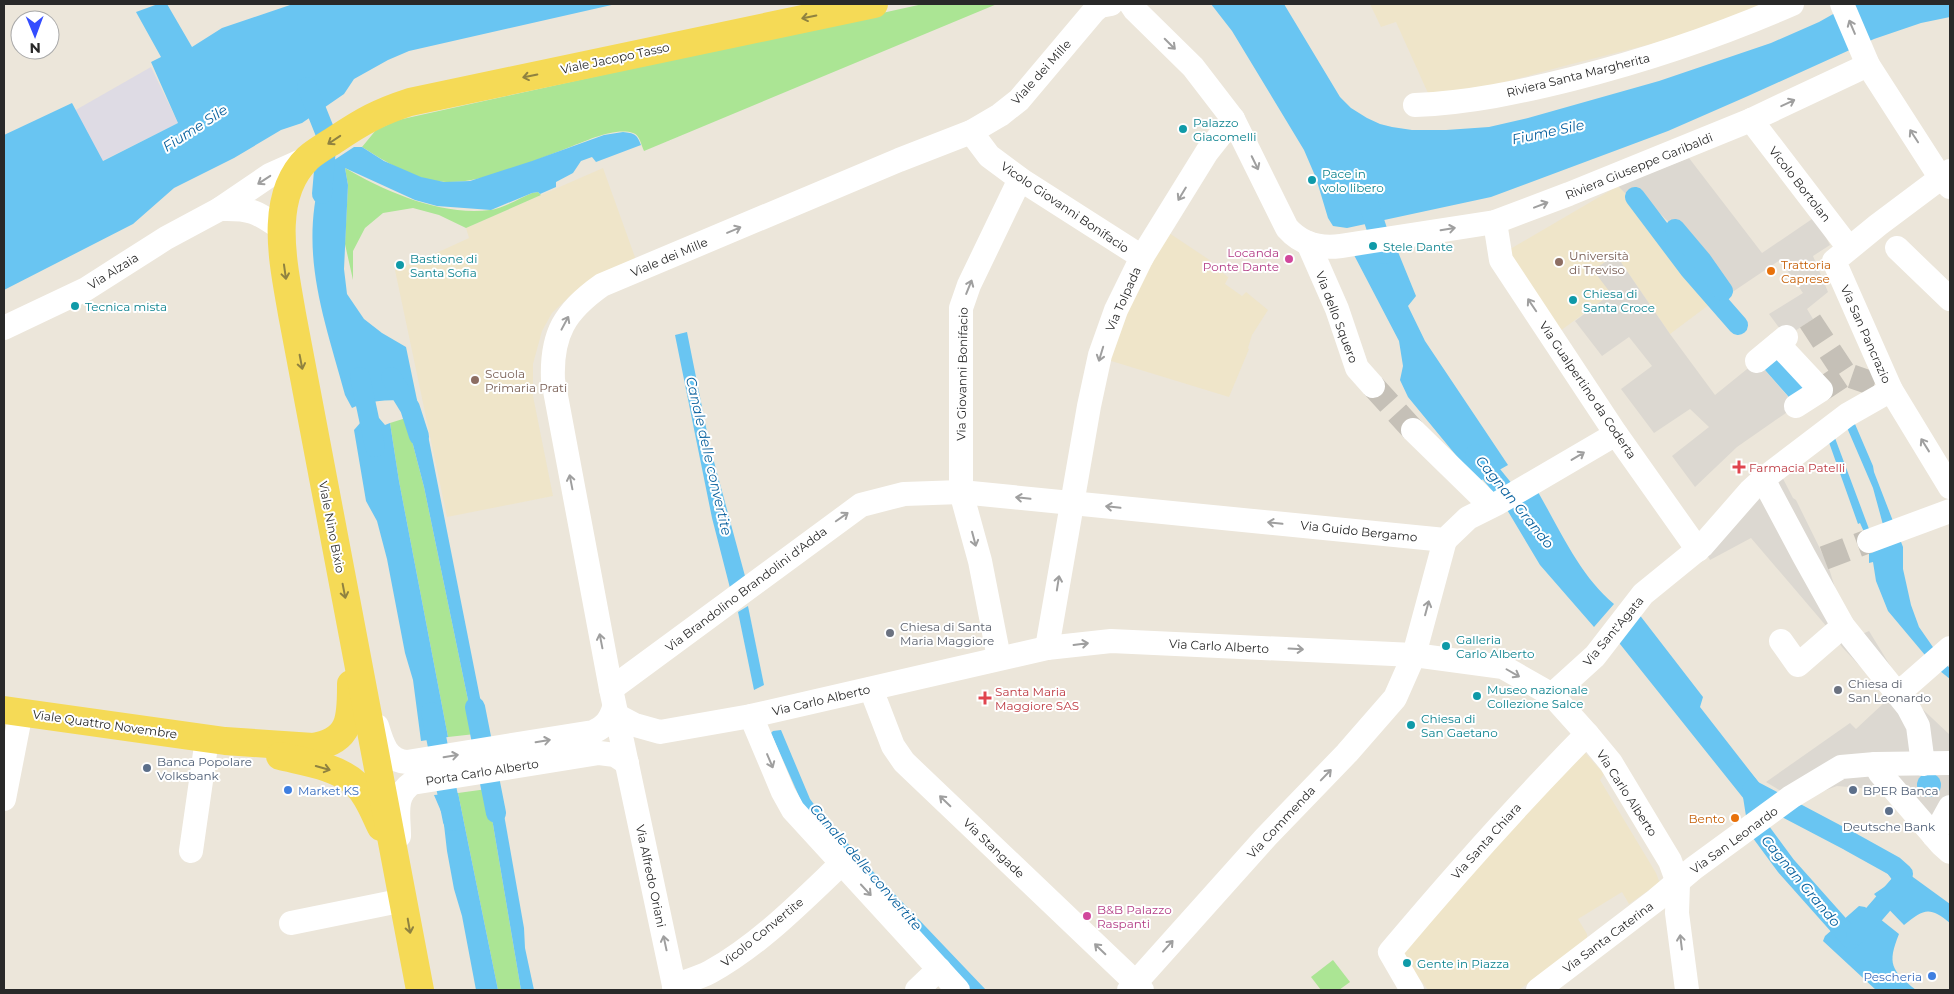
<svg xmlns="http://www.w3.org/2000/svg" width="1954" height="994" font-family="Montserrat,sans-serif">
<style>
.industrial{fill:#dedbe4}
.education{fill:#efe5c9}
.green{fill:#abe594}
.plaza{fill:#dcd8d1}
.water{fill:#69c5f2}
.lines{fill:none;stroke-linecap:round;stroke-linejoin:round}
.canal{stroke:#69c5f2;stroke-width:20}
.minor-tunnel{stroke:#c5c0b7;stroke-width:24;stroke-dasharray:24 12;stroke-linecap:butt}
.minor{stroke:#fff;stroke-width:24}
.major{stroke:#f5da56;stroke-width:28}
.oneway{stroke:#8f8240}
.oneway2{stroke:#9f9f9f}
.culture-dot{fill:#0f9aa8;stroke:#fff;stroke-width:2}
.hotel-dot{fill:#d1479c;stroke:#fff;stroke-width:2}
.education-dot{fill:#8d6e63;stroke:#fff;stroke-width:2}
.food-dot{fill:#e8710a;stroke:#fff;stroke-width:2}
.health-dot{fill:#e0444e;stroke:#fff;stroke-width:2}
.worship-dot{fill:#6b7280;stroke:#fff;stroke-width:2}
.service-dot{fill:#5c6f8a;stroke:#fff;stroke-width:2}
.shop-dot{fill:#3f7fe0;stroke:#fff;stroke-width:2}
.labels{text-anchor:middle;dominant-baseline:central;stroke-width:4;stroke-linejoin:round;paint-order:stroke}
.street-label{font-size:12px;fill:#292929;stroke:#fff}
.culture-label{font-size:12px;fill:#0d838f;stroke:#fff;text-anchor:start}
.hotel-label{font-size:12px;fill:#b23c85;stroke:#fff;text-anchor:end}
.education-label{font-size:12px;fill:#785e54;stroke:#fff;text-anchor:start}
.food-label{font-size:12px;fill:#c56008;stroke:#fff;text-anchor:start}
.health-label{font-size:12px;fill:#be3a42;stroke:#fff;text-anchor:start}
.worship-label{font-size:12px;fill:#5b616d;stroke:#fff;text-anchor:start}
.service-label{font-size:12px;fill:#4e5e75;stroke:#fff;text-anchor:start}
.shop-label{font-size:12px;fill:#366cbe;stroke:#fff;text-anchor:start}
.water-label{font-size:14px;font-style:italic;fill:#09619e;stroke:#fff}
</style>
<rect width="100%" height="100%" fill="#ece6da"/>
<polygon class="industrial" points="151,67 178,123 100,162 74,111"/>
<g class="education">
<polygon points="1370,4 1777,4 1671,39 1564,66 1432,102 1396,22 1381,27"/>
<polygon points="603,168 636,260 572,294 552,313 542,331 533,364 533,396 553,496 447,517 395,270 421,260 469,238 466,228"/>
<polygon points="1618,186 1627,195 1710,304 1670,334 1616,255 1612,295 1608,296 1560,331 1505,252"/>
<polygon points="1169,233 1211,261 1210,263 1228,277 1229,276 1225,284 1242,296 1246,292 1268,310 1252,335 1248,348 1249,349 1229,397 1108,360 1109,348 1147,267"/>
<polygon points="1579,746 1604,774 1600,780 1656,873 1659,881 1662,881 1629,904 1622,892 1578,919 1587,934 1587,939 1519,990 1428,990 1398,951 1461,887 1538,799"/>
</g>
<g class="green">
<path d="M923 4H997L644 151C641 145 640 135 633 133 615 127 586 141 570 147 532 161 486 183 446 182 416 181 386 162 362 147L376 130 398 120Z"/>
<path d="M345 168C386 192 441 216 490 210 502 209 520 198 532 193L538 192 541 195 466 228 439 215 413 208 383 213 365 228 353 251V280L345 244 348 185Z"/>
<polygon points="406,418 424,487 475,734 448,737 399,481 390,423"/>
<polygon points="487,789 521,990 498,990 458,793"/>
<polygon points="1333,960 1350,982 1339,990 1321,990 1311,977"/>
</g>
<g class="plaza">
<polygon points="1689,158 1762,253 1815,217 1830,245 1813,256 1828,292 1807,309 1813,319 1786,337 1769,314 1803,293 1780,260 1731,293 1702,256 1638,191 1627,195 1618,186"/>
<polygon points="1616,255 1670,334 1715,395 1757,361 1796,406 1737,447 1695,487 1672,456 1709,427 1690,409 1654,433 1621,389 1652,366 1629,337 1602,356 1575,321 1608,296 1612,295 1593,270"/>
<polygon points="1776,465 1793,498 1796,500 1828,565 1839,601 1860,635 1869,631 1902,685 1916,703 1950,735 1949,836 1881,795 1861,788 1837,786 1797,801 1766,782 1850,723 1856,729 1887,700 1886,694 1842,647 1833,634 1751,538 1710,560 1698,538"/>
</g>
<g class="water">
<polygon points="158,4 167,4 192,47 222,28 293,4 616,4 409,51 388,60 354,79 344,94 302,123 281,130 234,158 174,188 133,224 4,290 4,135 72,103 103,161 178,123 151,62 161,57 136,12"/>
<polygon points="1211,4 1284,4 1340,97 1351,108 1367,118 1380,124 1392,127 1412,130 1446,130 1489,127 1528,118 1659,81 1771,43 1819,22 1851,4 1950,4 1950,17 1921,23 1874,39 1748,96 1668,131 1491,197 1347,228 1333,226 1328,218 1316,178 1304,150 1232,31"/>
<path d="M623 132C634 133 637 134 641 145L596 162 592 157 581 161 573 173 556 182V187L540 194 538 192 532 193 491 210 437 206 415 200 345 168 348 185 344 269 347 294 364 319 382 333 406 347 417 400C398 400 369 399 352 408L345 395C324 317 299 255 321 174L319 170 354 147H362L384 161 421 177 444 182 470 181 532 161 604 135Z"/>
<polygon points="1396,247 1416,296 1408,306 1425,341 1508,465 1478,482 1408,397 1400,380 1403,366 1399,341 1354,255"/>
<polygon points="687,332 710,447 745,576 730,588 712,518 675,335"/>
<polygon points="416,411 419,424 427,430 487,733 475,734 424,487 406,418 406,412"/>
<polygon points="1852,417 1873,466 1874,472 1903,547 1903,569 1911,605 1919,627 1944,663 1950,668 1950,679 1935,667 1888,611 1876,581 1873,562 1869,563 1869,543 1860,523 1858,524 1826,434 1832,430 1872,537 1885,532 1873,488 1845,423"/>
<polygon points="379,418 385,425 390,423 399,481 448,737 421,741 413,680 405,653 387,559 377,521 366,501 354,430 361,422"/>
<path d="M1538 492C1560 530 1580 576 1614 604L1594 627 1540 565 1506 508Z"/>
<polygon points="748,606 764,685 754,690 738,612"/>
<polygon points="1635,609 1703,697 1700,707 1760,784 1744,799 1616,639"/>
<polygon points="781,730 810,799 816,807 864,862 986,990 967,990 802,803 771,733 773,731"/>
<circle cx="1929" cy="785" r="12"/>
<polygon points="499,786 524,928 525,948 534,990 521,990 487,789"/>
<polygon points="458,793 498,990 476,990 462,916 454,889 447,851 443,816 434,795"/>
<path d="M1884 856 1950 904V923C1929 906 1924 909 1904 925L1874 894 1893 881 1879 862Z"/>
<path d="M1859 906 1865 907 1899 934C1887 964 1891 970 1916 990H1876L1823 941 1825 936Z"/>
</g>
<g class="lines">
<g class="canal">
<polyline points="307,87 327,137 322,194"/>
<polyline points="1366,196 1385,254"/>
<polyline points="1635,197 1690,270 1738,325"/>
<polyline points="1675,229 1702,261 1723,291"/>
<polyline points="1766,356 1803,398"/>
<polyline points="360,377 375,447"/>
<polyline points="391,377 410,408 419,436"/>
<polyline points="1475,454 1518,507"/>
<polyline points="475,707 496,813"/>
<polyline points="431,712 453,821"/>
<polyline points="1736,771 1752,790 1849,841 1894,866 1903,874"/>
<polyline points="1752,790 1758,828 1786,866 1851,939"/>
<polyline points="1856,935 1901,883"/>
</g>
<g class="minor-tunnel">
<polyline points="1810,321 1845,374"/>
<polyline points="1373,386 1413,430"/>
<polyline points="1821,390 1845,374 1891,390"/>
<polyline points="1824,558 1869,541"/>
</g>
<g class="minor">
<path d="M1131 4 1135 10 1193 67 1233 119 1287 228C1301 244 1320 249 1341 246L1495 222 1569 194 1751 120 1868 65"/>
<polyline points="1842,4 1868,65 1940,177 1950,187"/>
<path d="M1415 105C1469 103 1520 92 1572 79 1647 60 1721 35 1792 4"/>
<polyline points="1751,120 1849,248"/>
<polyline points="971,132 989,156 1020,179 1142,257"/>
<path d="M220 209C252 208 257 212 282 229"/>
<polyline points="1495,222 1501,260 1616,434 1698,550"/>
<polyline points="1308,243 1337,309 1357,368 1373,386"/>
<polyline points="1897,248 1950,299"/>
<polyline points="4,328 86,289 166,238 220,209 270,175 308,158"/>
<polyline points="1778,344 1821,390 1796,406"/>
<polyline points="1757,361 1786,337"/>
<polyline points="1891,390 1950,487"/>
<polyline points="1413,430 1491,506"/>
<polyline points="1763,479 1804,556 1843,626 1908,707 1918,726 1923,764"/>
<polyline points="1869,541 1950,511"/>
<polyline points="1781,641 1798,665 1843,626"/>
<polyline points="1047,648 1089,406 1100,355 1116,310 1142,257 1207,152 1233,119"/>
<polyline points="999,658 980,561 961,492 961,308 969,285 1020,179"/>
<path d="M611 689 553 380C551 334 565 311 602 285L899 160 971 132 1000 115 1019 100 1094 11 1100 6 1111 4"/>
<polyline points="871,689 893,746 904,762 1136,983 1142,990"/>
<polyline points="1896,693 1909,684 1950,648"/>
<polyline points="1552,695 1595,656 1643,594 1702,546 1751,490 1763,479 1847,415 1891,390 1834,261 1878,225 1950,171"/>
<polyline points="616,715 635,725 660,732 751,716 1047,648 1111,641 1414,655 1503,667 1552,695 1587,734 1611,763 1670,861 1678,883 1677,913 1687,990"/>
<polyline points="751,716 783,792 793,810 958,990"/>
<path d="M377 726C382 743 387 761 407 762L593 732C605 727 610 720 614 708"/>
<polyline points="1875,764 1880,773 1941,844 1950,852"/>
<polyline points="4,799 21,712"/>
<path d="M399 836C399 815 393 796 412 783L599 753 615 755 627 763"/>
<polyline points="1934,836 1950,807"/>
<polyline points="191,851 207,739"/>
<polyline points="291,923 404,900"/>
<path d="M674 986C686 981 699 978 710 972 759 945 801 902 841 864"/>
<polyline points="675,990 611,689 861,505 904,494 961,492 1445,540 1468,518 1498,503 1616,434"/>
<polyline points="917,990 939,969"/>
<polyline points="1129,990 1266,837 1347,753 1395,698 1414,655 1445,540"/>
<path d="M1412 990 1390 952C1453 877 1518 804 1587 734"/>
<polyline points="1538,990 1656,900 1694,868 1791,797 1841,767 1875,764 1950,763"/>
</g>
<g class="major">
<path d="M4 710 225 741 313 747C352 741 351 716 351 684"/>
<path d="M280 756C304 762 337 766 356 784 368 795 374 813 381 827"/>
<path d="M420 990 292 314C284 266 267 197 308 158 316 151 327 145 336 139 363 121 379 112 410 102L874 4"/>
</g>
</g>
<defs><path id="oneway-shaft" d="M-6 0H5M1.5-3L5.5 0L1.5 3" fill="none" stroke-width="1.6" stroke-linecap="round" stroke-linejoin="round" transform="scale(1.25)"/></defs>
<g class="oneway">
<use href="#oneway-shaft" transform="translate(809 17) rotate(168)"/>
<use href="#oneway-shaft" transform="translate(530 76) rotate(168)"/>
<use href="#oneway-shaft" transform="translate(334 140) rotate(146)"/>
<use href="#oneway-shaft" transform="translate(285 272) rotate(82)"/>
<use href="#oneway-shaft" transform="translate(301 362) rotate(79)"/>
<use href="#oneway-shaft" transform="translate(344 591) rotate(79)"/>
<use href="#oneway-shaft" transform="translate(323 768) rotate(16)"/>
<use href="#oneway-shaft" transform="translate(409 926) rotate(80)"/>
</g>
<g class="oneway2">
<use href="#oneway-shaft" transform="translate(1852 27) rotate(-113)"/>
<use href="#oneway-shaft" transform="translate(1170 44) rotate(45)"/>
<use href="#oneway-shaft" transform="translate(1788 103) rotate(-25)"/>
<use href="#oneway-shaft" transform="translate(1914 136) rotate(-123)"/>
<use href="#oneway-shaft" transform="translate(1255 163) rotate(64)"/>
<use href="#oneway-shaft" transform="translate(264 180) rotate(147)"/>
<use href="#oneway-shaft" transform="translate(1182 194) rotate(121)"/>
<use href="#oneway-shaft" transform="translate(1541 205) rotate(-21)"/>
<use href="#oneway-shaft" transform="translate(1448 229) rotate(-9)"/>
<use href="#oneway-shaft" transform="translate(734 230) rotate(-23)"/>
<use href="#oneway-shaft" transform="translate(969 287) rotate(-68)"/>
<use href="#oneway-shaft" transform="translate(1532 305) rotate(-124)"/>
<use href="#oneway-shaft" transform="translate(565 323) rotate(-62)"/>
<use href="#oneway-shaft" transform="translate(1101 354) rotate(107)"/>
<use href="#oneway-shaft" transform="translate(1925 445) rotate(-122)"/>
<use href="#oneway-shaft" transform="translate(1578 456) rotate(-31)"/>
<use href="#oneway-shaft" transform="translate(571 482) rotate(-101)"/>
<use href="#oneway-shaft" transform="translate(1023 498) rotate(-174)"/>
<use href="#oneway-shaft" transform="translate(1113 507) rotate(-174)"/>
<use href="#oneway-shaft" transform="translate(842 517) rotate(-35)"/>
<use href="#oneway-shaft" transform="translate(1275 523) rotate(-174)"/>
<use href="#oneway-shaft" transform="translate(974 539) rotate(75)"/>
<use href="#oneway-shaft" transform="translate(1058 583) rotate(-81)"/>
<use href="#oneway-shaft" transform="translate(1427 608) rotate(-75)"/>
<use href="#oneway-shaft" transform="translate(601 641) rotate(-101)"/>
<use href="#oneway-shaft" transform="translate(1081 644) rotate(-7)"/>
<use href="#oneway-shaft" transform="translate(1296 649) rotate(3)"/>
<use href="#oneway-shaft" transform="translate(1513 673) rotate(30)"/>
<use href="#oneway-shaft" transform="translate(543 741) rotate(-9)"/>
<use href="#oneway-shaft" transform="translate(451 756) rotate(-9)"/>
<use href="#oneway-shaft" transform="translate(770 761) rotate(67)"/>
<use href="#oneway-shaft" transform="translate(1326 775) rotate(-46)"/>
<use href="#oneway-shaft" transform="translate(945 801) rotate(-136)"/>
<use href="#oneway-shaft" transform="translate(866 890) rotate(47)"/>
<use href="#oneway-shaft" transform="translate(1681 942) rotate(-97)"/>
<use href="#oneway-shaft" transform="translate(665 943) rotate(-102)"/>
<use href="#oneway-shaft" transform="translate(1168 946) rotate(-48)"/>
<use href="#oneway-shaft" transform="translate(1100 949) rotate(-136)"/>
</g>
<g class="culture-dot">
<circle cx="1183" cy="129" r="5"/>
<circle cx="1312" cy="180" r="5"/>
<circle cx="1373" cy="246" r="5"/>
<circle cx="400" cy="265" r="5"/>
<circle cx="1573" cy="300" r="5"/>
<circle cx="75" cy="306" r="5"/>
<circle cx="1446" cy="646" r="5"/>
<circle cx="1477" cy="696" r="5"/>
<circle cx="1411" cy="725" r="5"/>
<circle cx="1407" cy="963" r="5"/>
</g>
<g class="hotel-dot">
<circle cx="1289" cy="259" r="5"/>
<circle cx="1087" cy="916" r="5"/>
</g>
<g class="education-dot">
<circle cx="1559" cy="262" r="5"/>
<circle cx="475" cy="380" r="5"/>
</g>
<g class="food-dot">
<circle cx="1771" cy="271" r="5"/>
<circle cx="1735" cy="818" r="5"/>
</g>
<g class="health-dot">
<path d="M1736.5 459.5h5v5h5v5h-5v5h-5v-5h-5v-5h5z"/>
<path d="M982.5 690.5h5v5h5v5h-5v5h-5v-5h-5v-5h5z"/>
</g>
<g class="worship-dot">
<circle cx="890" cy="633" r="5"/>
<circle cx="1838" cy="690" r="5"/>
</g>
<g class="service-dot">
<circle cx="147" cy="768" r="5"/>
<circle cx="1853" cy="790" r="5"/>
<circle cx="1889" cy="811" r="5"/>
</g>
<g class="shop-dot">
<circle cx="288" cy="790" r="5"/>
<circle cx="1932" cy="976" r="5"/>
</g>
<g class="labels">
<g class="street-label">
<text transform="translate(615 58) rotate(-12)">Viale Jacopo Tasso</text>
<text transform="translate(1041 72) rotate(-48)">Viale dei Mille</text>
<text transform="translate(1578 75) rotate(-14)">Riviera Santa Margherita</text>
<text transform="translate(1639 166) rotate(-22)">Riviera Giuseppe Garibaldi</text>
<text transform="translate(1800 184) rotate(52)">Vicolo Bortolan</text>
<text transform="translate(1065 207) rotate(34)">Vicolo Giovanni Bonifacio</text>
<text transform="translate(669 257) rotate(-23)">Viale dei Mille</text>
<text transform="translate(113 271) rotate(-32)">Via Alzaia</text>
<text transform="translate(1123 299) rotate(-66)">Via Tolpada</text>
<text transform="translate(1337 317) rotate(69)">Via dello Squero</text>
<text transform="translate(1866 334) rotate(66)">Via San Pancrazio</text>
<text transform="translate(962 374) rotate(-89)">Via Giovanni Bonifacio</text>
<text transform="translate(1588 390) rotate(56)">Via Gualpertino da Coderta</text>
<text transform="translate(332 527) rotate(79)">Viale Nino Bixio</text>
<text transform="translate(1359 531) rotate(6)">Via Guido Bergamo</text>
<text transform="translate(746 589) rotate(-37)">Via Brandolino Brandolini d'Adda</text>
<text transform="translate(1613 631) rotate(-50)">Via Sant'Agata</text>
<text transform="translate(1219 646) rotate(3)">Via Carlo Alberto</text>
<text transform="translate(821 700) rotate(-13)">Via Carlo Alberto</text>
<text transform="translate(105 724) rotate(8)">Viale Quattro Novembre</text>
<text transform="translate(482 772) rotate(-9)">Porta Carlo Alberto</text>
<text transform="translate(1627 793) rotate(57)">Via Carlo Alberto</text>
<text transform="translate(1281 822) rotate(-47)">Via Commenda</text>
<text transform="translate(1734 840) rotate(-36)">Via San Leonardo</text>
<text transform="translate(1486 841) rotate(-48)">Via Santa Chiara</text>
<text transform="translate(994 848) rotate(44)">Via Stangade</text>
<text transform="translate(651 876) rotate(78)">Via Alfredo Oriani</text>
<text transform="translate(762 932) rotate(-39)">Vicolo Convertite</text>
<text transform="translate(1608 937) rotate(-37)">Via Santa Caterina</text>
</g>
<g class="culture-label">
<text x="1193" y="122">Palazzo<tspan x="1193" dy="14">Giacomelli</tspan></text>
<text x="1322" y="173">Pace in<tspan x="1322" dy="14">volo libero</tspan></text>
<text x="1383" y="246">Stele Dante</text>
<text x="410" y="258">Bastione di<tspan x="410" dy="14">Santa Sofia</tspan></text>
<text x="1583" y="293">Chiesa di<tspan x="1583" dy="14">Santa Croce</tspan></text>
<text x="85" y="306">Tecnica mista</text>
<text x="1456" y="639">Galleria<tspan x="1456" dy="14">Carlo Alberto</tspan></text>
<text x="1487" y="689">Museo nazionale<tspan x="1487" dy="14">Collezione Salce</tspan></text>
<text x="1421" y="718">Chiesa di<tspan x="1421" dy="14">San Gaetano</tspan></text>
<text x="1417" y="963">Gente in Piazza</text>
</g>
<g class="hotel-label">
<text x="1279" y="252">Locanda<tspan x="1279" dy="14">Ponte Dante</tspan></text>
<text x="1097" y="909" text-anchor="start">B&amp;B Palazzo<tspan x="1097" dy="14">Raspanti</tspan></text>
</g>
<g class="education-label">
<text x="1569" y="255">Università<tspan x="1569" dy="14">di Treviso</tspan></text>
<text x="485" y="373">Scuola<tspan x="485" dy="14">Primaria Prati</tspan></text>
</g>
<g class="food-label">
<text x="1781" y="264">Trattoria<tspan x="1781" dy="14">Caprese</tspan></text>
<text x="1725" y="818" text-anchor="end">Bento</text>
</g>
<g class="health-label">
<text x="1749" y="467">Farmacia Patelli</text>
<text x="995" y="691">Santa Maria<tspan x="995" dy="14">Maggiore SAS</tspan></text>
</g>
<g class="worship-label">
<text x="900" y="626">Chiesa di Santa<tspan x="900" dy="14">Maria Maggiore</tspan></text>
<text x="1848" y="683">Chiesa di<tspan x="1848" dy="14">San Leonardo</tspan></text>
</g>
<g class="service-label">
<text x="157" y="761">Banca Popolare<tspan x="157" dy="14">Volksbank</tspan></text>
<text x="1863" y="790">BPER Banca</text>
<text x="1889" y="826" text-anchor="middle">Deutsche Bank</text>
</g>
<g class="shop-label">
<text x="298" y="790">Market KS</text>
<text x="1922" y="976" text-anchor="end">Pescheria</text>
</g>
<g class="water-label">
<text transform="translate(195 128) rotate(-33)">Fiume Sile</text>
<text transform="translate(1548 132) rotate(-12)">Fiume Sile</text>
<text transform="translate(709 456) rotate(77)">Canale delle convertite</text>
<text transform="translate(1515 502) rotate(51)">Cagnan Grando</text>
<text transform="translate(866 867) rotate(49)">Canale delle convertite</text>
<text transform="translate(1801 881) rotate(50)">Cagnan Grando</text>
</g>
</g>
<rect width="1954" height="994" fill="none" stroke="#292929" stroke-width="10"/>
<g transform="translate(35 35) rotate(179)"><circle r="24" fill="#ffffff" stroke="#a9a9a9"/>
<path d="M0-4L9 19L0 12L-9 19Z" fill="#344dff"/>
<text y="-8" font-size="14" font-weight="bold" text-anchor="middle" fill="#292929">N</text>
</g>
</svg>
